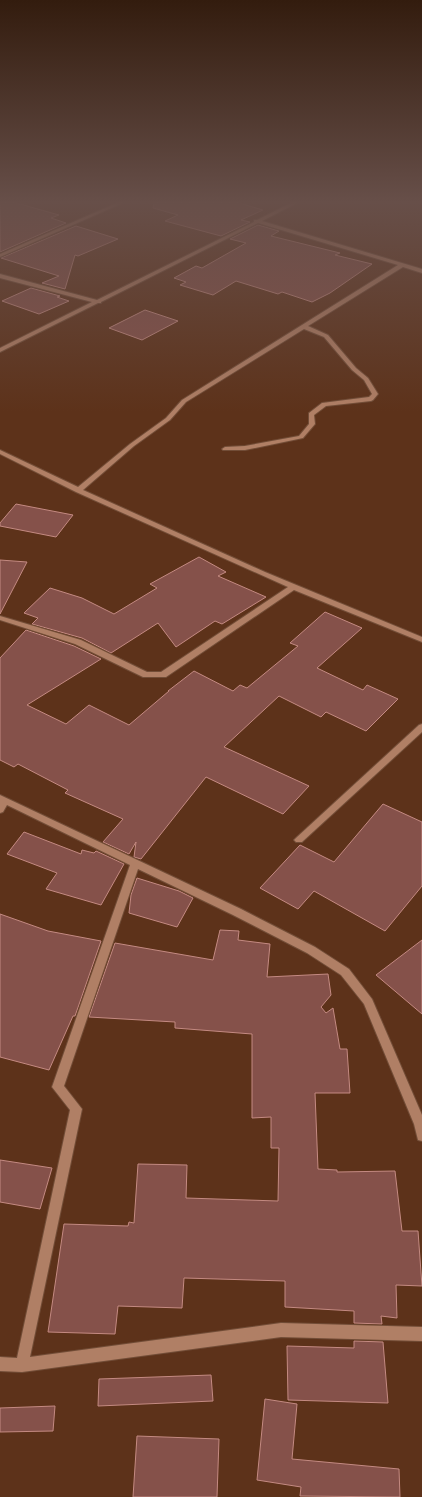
<svg xmlns="http://www.w3.org/2000/svg" width="422" height="1497" font-family="Inter,sans-serif">
<style>
.building{fill:#85514a;stroke:#c48a82}
.lines{fill:none;stroke-linecap:round;stroke-linejoin:round}
.minor-casing{stroke:#724d37;stroke-width:2}
.minor{fill:#b07f65;fill-rule:evenodd}
</style>
<rect width="100%" height="100%" fill="#5d321a"/>
<g class="building">
<polygon points="0,202 13,202 59,215 51,218 66,223 0,252"/>
<polygon points="154,202 236,202 263,210 241,220 250,222 221,236 165,221 178,215 153,208"/>
<polygon points="258,225 279,231 271,236 340,253 335,255 372,264 330,293 312,302 282,292 278,294 236,281 213,295 180,285 186,282 174,278 196,266 202,268 246,243 230,239"/>
<polygon points="76,226 118,239 78,256 75,255 65,289 42,283 59,276 1,258"/>
<polygon points="31,288 60,296 57,297 69,301 39,314 2,301"/>
<polygon points="145,310 178,321 142,340 109,328"/>
<polygon points="16,504 73,515 56,537 0,526 0,523"/>
<polygon points="199,557 226,572 218,576 266,597 222,624 215,621 176,647 158,623 111,653 82,638 32,624 38,618 24,613 50,588 82,598 114,614 157,588 150,584"/>
<polygon points="0,560 27,562 0,614"/>
<polygon points="325,612 362,628 317,668 363,690 367,685 398,699 366,731 326,712 321,717 279,696 224,747 309,786 283,814 206,777 141,859 134,857 136,842 129,854 103,842 123,819 65,793 68,790 18,764 14,767 0,760 0,658 26,630 74,646 101,659 27,705 66,724 89,705 129,725 169,691 168,691 194,671 233,691 240,685 247,688 298,646 290,643"/>
<polygon points="383,804 422,822 422,886 385,931 314,891 298,909 260,888 300,845 334,862"/>
<polygon points="24,832 81,854 82,850 94,853 96,851 124,864 101,905 46,889 57,873 7,854"/>
<polygon points="137,878 179,891 193,898 177,927 129,913 131,895"/>
<polygon points="0,914 48,931 101,941 75,1016 73,1016 49,1070 0,1057"/>
<polygon points="220,930 239,931 238,940 270,944 267,977 328,974 331,995 321,1007 326,1013 333,1008 340,1049 347,1049 350,1093 315,1093 318,1169 337,1170 337,1172 395,1171 402,1231 418,1231 422,1286 396,1285 397,1318 381,1316 382,1324 354,1323 354,1311 285,1307 285,1281 184,1278 182,1308 118,1306 115,1334 48,1332 64,1224 128,1226 129,1222 134,1223 138,1164 187,1165 186,1198 278,1201 279,1148 271,1148 271,1117 252,1118 252,1034 175,1028 175,1022 89,1017 115,943 213,960"/>
<polygon points="422,940 422,1014 376,975"/>
<polygon points="0,1160 52,1168 40,1209 0,1202"/>
<polygon points="354,1341 383,1342 388,1403 288,1400 287,1346 354,1348"/>
<polygon points="211,1375 213,1401 98,1406 99,1379"/>
<polygon points="265,1399 297,1404 292,1459 399,1469 400,1497 300,1496 301,1487 257,1480"/>
<polygon points="55,1406 53,1431 0,1432 0,1408"/>
<polygon points="137,1436 219,1439 217,1497 133,1497"/>
</g>
<g class="lines">
<defs>
<g id="minor">
<polygon points="119,202 125,202 0,257 0,254"/>
<polygon points="293,202 299,202 262,221 422,269 422,273 403,267 308,326 328,335 356,368 368,378 378,394 373,400 371,401 326,406 314,415 315,424 303,438 245,450 223,450 222,449 225,447 245,446 299,436 309,424 309,413 322,403 369,397 372,394 364,380 352,370 324,337 304,329 186,402 170,420 134,446 83,490 265,572 422,637 422,642 294,590 166,677 143,677 75,644 0,620 0,616 81,640 147,672 161,672 288,587 76,492 0,454 0,450 78,487 130,444 166,418 182,400 398,265 258,223 101,302 101,303 98,303 0,352 0,348 92,302 0,278 0,274 97,300 254,222 254,220 257,220"/>
<polygon points="422,724 422,732 302,842 296,842 294,840 296,838 419,725"/>
<polygon points="0,795 241,909 315,947 349,969 372,999 422,1115 422,1141 418,1140 414,1124 364,1004 341,975 307,953 233,915 138,869 64,1086 82,1109 30,1357 281,1323 422,1327 422,1341 281,1337 22,1372 0,1371 0,1357 17,1358 70,1110 52,1087 130,865 7,805 3,812 0,813"/>
</g>
</defs>
<use href="#minor" class="minor-casing"/>
<use href="#minor" class="minor"/>
</g>
<linearGradient id="sky" x2="0" y2="1"><stop stop-color="#331c0e"/><stop offset="0.49" stop-color="#674f49"/><stop offset="1" stop-color="#674f49" stop-opacity="0"/></linearGradient>
<rect width="422" height="412" fill="url(#sky)"/>
</svg>
